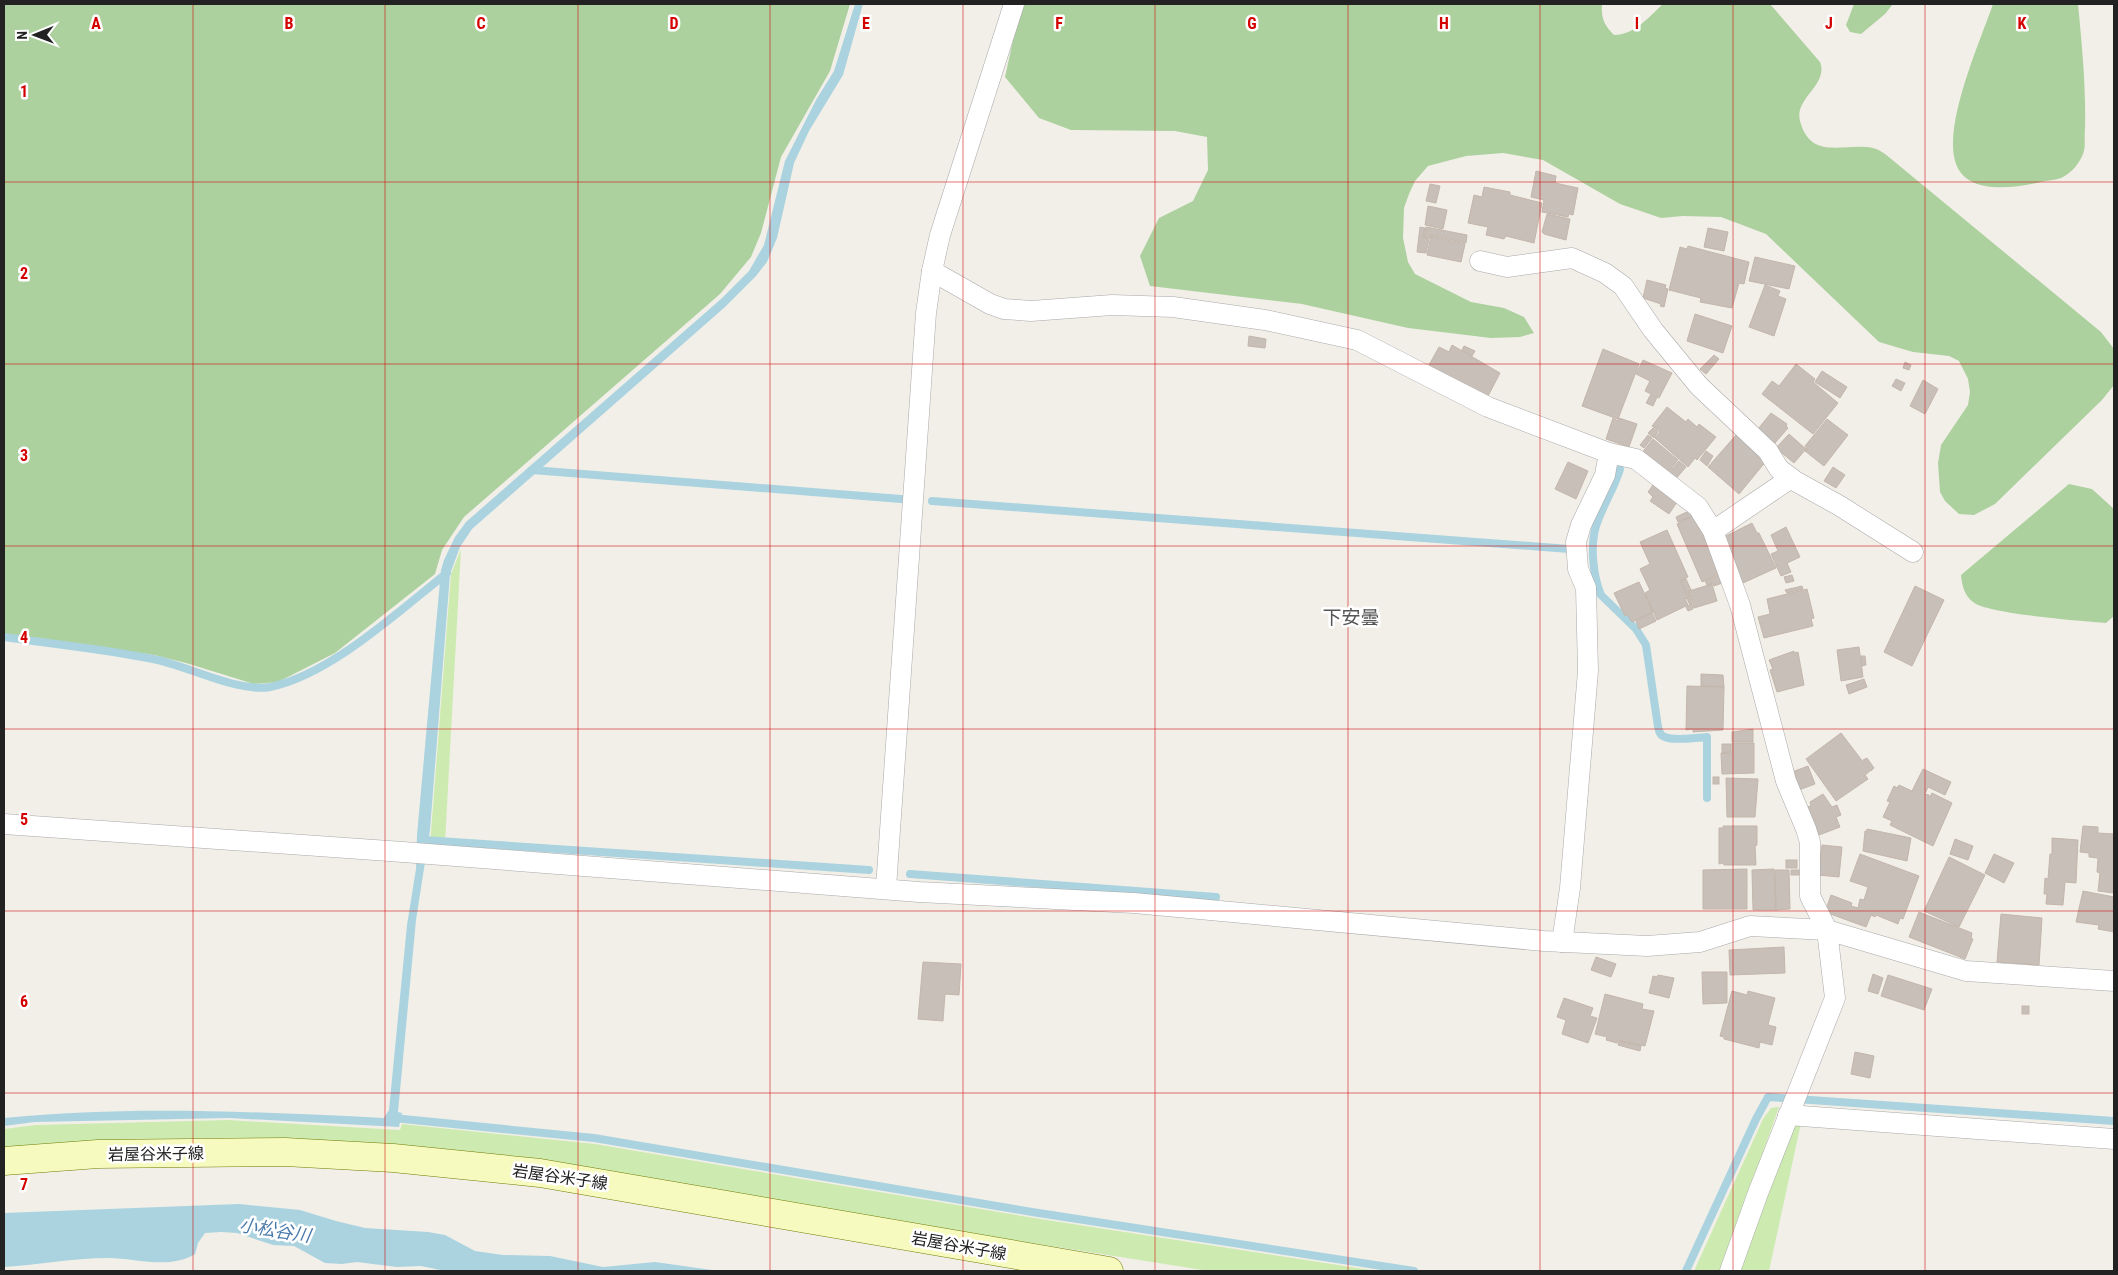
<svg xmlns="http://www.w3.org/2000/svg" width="2118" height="1275" font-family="'Roboto Condensed','Noto Sans JP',sans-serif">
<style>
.grass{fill:#cdebb0}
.forest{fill:#add19e}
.water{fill:#aad3df}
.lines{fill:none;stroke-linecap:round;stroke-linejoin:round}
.stream{stroke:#aad3df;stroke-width:8}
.building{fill:#c7bfb8;stroke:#c4b6ab}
.minor-casing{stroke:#a9a9a9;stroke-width:21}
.secondary-casing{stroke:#707d05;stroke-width:29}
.minor{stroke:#fff;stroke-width:20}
.secondary{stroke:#f7fabf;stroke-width:28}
.grid{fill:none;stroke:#d40000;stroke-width:1;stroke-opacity:0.55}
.labels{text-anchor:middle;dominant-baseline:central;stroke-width:5;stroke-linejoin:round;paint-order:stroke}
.street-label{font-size:16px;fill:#222;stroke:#fff}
.water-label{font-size:18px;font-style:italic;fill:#4a7aab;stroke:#fff}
.quarter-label{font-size:19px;fill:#555;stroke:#fff}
.grid-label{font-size:16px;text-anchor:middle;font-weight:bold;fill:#d40000;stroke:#fff;stroke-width:5;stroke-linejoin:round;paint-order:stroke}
</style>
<rect width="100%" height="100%" fill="#f2efe9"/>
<g class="grass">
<polygon points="461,549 445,843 435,842 434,845 430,845 451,574"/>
<polygon points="1779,1107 1721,1271 1694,1271 1763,1119 1771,1108"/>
<path d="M228 1120 400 1130 402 1124 595 1144 1034 1218 1377 1271H1209L475 1155C399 1147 324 1139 247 1138 166 1137 85 1143 4 1147V1129L36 1125Z"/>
<polygon points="1801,1123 1769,1271 1740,1271 1790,1132 1793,1127"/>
</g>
<g class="forest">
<polygon points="4,4 850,4 830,71 781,157 761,233 751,257 720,294 464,517 442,550 435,574 335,653 278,682 254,684 186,663 154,655 4,634"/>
<path d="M1021 4H1602C1601 18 1604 25 1614 35 1634 35 1649 17 1663 4H1770L1820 62C1829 85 1794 98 1800 121 1810 158 1838 145 1866 147 1876 147 1883 152 1890 158L2101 332 2114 349V385L2102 400 1995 504 1974 515 1959 514 1945 501 1940 492 1938 463 1941 445 1968 405 1970 392 1968 379 1959 361 1949 356 1913 352 1879 342 1766 234 1721 217 1683 216 1661 218 1620 204 1543 160 1503 153 1466 156 1428 166 1415 181 1409 194 1404 208 1403 238 1408 262 1415 274 1471 302 1504 308 1524 317 1534 333 1520 337 1491 338 1408 328 1302 304 1150 286 1140 256 1159 218 1193 201 1208 170 1207 137 1175 131 1071 130 1039 118 1005 77Z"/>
<polygon points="1854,4 1893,4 1885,14 1861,34 1850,32 1846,25"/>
<path d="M1993 4H2078C2082 45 2086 87 2085 128 2084 136 2086 147 2083 154 2079 164 2072 172 2063 177 2058 180 2051 180 2045 181 2020 187 1968 197 1956 164 1942 126 1980 42 1993 4Z"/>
<path d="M2069 484 2092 489 2114 509V616L2106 623C2082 621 1987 614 1973 602 1964 595 1962 585 1961 575Z"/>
</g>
<g class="water">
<path d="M855 4H863L843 75 809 131 794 163 777 238 767 262 756 276 725 307 472 529 460 547 450 574 430 830 416 920 398 1112 402 1113 399 1127 229 1118 35 1122 4 1126V1118C130 1105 258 1112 384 1118L389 1110 407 925 416 869 417 835 441 570 444 560 455 537 466 522 721 299 749 271 764 245 785 161 816 100 834 71Z"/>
<path d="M239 1204 300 1210 336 1221 365 1228 428 1232 445 1235 475 1251 503 1255 550 1256 603 1267 655 1262 719 1271H445L421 1266 397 1267 357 1262 342 1264 325 1263 294 1246 273 1245 237 1233 221 1232 205 1233 198 1243 195 1254C169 1270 136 1258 108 1258 73 1258 38 1265 4 1267V1213Z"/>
</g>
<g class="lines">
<g class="stream">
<path d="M1620 469C1614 489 1602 507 1596 526 1590 546 1593 576 1601 595L1636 629 1646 645 1658 727C1659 731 1660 736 1665 737 1674 741 1696 738 1707 737V798"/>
<polyline points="532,470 901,499"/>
<polyline points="932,501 1569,549"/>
<path d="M4 637C53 644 104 649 153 659 186 665 238 693 270 687 330 675 399 611 447 573"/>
<polyline points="424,840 869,870"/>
<polyline points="910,874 1216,897"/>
<polyline points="393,1118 594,1138 1032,1212 1414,1271"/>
<polyline points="1686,1271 1756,1119 1768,1097 2114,1121"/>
</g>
</g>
<g class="building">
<polygon points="1536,171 1556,176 1555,183 1578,188 1573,215 1569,214 1568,217 1542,212 1544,200 1531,197"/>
<polygon points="1430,184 1440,186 1436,203 1426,201"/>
<polygon points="1484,187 1510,192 1510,195 1542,203 1534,243 1506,236 1504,239 1486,235 1488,227 1468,223 1474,195 1482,197"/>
<polygon points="1428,206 1447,210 1443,229 1425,225"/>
<polygon points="1547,214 1570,219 1566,240 1544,234 1542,232"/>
<polygon points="1420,227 1425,228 1423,237 1429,239 1426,253 1417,252"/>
<polygon points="1426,227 1467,235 1466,243 1431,235 1430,238 1424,237"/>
<polygon points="1708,228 1728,232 1724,251 1704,247"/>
<polygon points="1431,236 1465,244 1461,262 1427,255"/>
<polygon points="1688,246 1749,262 1744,284 1739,283 1732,308 1700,302 1701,298 1669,290 1680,247 1687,249"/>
<polygon points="1755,257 1795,266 1789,289 1749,281"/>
<polygon points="1647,280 1666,285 1665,288 1668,289 1664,307 1660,306 1661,304 1643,298"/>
<polygon points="1765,285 1780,291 1778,296 1786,299 1774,336 1749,327"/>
<polygon points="1695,314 1732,326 1723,353 1687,341"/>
<polygon points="1249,336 1266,339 1265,348 1248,346"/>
<polygon points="1452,345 1500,373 1487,398 1429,365 1439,347 1449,352"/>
<polygon points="1464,346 1475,351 1472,356 1462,350"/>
<polygon points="1603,349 1639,364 1618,419 1582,406"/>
<polygon points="1714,355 1719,359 1706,374 1700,369"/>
<polygon points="1643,360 1672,373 1659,398 1657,397 1653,406 1646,403 1651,394 1645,391 1650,381 1636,374"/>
<polygon points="1905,362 1911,365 1909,370 1903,368"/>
<polygon points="1796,364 1815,379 1813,382 1838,403 1813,434 1762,394 1772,381 1779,386"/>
<polygon points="1822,371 1847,387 1840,398 1815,382"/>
<polygon points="1896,379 1905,383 1901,391 1892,386"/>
<polygon points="1923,380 1938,389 1925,414 1910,406"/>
<polygon points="1667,407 1686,422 1688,419 1697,427 1699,424 1716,437 1697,460 1695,458 1688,467 1655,438 1660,432 1652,426"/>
<polygon points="1771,413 1787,424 1786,426 1788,428 1775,443 1758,429"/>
<polygon points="1613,418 1618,421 1619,418 1637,424 1629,447 1606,439"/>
<polygon points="1827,419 1848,435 1824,466 1805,451 1807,449 1805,446"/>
<polygon points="1653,428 1658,432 1654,438 1648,433"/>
<polygon points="1789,434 1806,449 1794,463 1776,448"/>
<polygon points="1648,435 1652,438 1644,448 1640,445"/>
<polygon points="1736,435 1767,460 1739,494 1708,467"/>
<polygon points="1653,439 1678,460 1666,475 1641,454"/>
<polygon points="1706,451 1713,456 1707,466 1700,460"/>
<polygon points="1679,461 1686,467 1674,481 1667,475"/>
<polygon points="1568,462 1588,471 1576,499 1555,489"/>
<polygon points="1833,467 1845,475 1836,488 1824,481"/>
<polygon points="1653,485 1677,502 1669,514 1650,501 1653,497 1648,492"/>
<polygon points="1691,510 1693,516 1678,522 1676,517"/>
<polygon points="1694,515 1720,573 1702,582 1677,524"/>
<polygon points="1752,523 1757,533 1759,533 1776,568 1743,583 1722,538"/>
<polygon points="1786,527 1800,557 1787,563 1791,572 1781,576 1771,554 1778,551 1771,535"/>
<polygon points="1667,530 1688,577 1680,581 1688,598 1685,599 1688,605 1657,620 1645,593 1650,590 1640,569 1650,564 1640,542"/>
<polygon points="1721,574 1725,582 1714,586 1713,583 1707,585 1705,581"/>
<polygon points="1792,575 1794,581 1786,583 1784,577"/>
<polygon points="1686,579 1691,590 1688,591 1693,609 1688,611 1686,607 1690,605 1687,599 1689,598 1681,581"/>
<polygon points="1639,582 1653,612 1632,622 1627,614 1625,616 1614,593"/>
<polygon points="1712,584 1717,601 1694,608 1689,591"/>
<polygon points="1802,586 1803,589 1787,593 1785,590"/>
<polygon points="1915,586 1944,600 1912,666 1884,652"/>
<polygon points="1807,589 1814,618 1811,619 1813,626 1764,638 1758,617 1770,614 1767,599"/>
<polygon points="1652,613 1656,621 1639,629 1636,621"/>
<polygon points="1859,647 1863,677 1841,681 1837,650"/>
<polygon points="1794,651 1794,653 1798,652 1804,685 1777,692 1770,670 1773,669 1769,660"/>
<polygon points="1861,656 1865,656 1866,665 1862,666"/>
<polygon points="1701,674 1723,675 1724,687 1701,686"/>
<polygon points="1864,679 1867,687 1849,694 1846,685"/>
<polygon points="1687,686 1724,687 1723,730 1693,732 1693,729 1686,730"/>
<polygon points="1753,729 1753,742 1732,742 1732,732"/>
<polygon points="1841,733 1870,771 1865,775 1868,779 1836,801 1806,759"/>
<polygon points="1732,743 1754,743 1754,773 1722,774 1721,753 1732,753"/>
<polygon points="1722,744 1731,744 1731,752 1722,753"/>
<polygon points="1867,758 1874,768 1871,771 1863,760"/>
<polygon points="1808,766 1815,784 1799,790 1792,772"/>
<polygon points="1923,769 1951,782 1945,795 1928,787 1925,794 1929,795 1929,798 1932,793 1952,803 1933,846 1890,825 1892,821 1883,817 1890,802 1887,801 1894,786 1897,788 1899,785 1912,791"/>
<rect x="1713" y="777" width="6" height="7"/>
<polygon points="1726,778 1758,779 1755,817 1727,817"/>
<polygon points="1823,794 1832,807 1837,805 1841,815 1836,817 1840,827 1819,835 1806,807 1811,806 1810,802"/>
<polygon points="1723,826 1757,826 1757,845 1755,846 1756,865 1724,865 1723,863 1719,864 1719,828 1723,828"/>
<polygon points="2083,826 2098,827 2098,833 2114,834 2114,893 2098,891 2100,873 2097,872 2098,858 2089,857 2089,853 2080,852"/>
<polygon points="1867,829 1911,838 1907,861 1863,851 1865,831 1867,831"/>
<polygon points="2052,838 2078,840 2076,883 2065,882 2063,905 2046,904 2047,894 2044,894 2045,878 2048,879 2050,854 2052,854"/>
<polygon points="1955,839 1973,846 1968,860 1950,854"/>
<polygon points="1822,845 1842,847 1839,877 1818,875"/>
<polygon points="1860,854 1919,876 1903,919 1900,918 1898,924 1876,915 1875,917 1871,915 1866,927 1825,912 1831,895 1852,903 1851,906 1858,908 1860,899 1864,900 1868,887 1850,881"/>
<polygon points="1994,854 2014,863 2004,883 1985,873"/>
<polygon points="1949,857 1985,875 1959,927 1924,911"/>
<rect x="1786" y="860" width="11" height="8"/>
<polygon points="1747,869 1747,909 1703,909 1703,870"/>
<polygon points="1774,869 1776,910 1753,910 1752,870"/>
<polygon points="1775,870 1789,870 1790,909 1776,910"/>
<rect x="1791" y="870" width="8" height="5"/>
<polygon points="2083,891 2114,897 2114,932 2098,929 2099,925 2076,922"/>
<polygon points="1919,912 1972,933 1971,938 1973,939 1965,959 1909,937"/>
<polygon points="2001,914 2042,918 2039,965 1997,962"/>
<polygon points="1784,947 1785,973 1730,975 1729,950"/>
<polygon points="1596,957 1616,964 1611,977 1591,970"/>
<polygon points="923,962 961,964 959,995 945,994 943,1021 918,1019"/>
<polygon points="1702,972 1727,972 1727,1003 1703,1004"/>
<polygon points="1873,974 1883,978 1878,994 1868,991"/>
<polygon points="1658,975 1674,978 1669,998 1649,993 1653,976 1657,977"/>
<polygon points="1888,975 1932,989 1924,1010 1881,996"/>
<polygon points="1732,991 1747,995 1748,991 1775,998 1768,1025 1776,1027 1772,1045 1760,1042 1759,1048 1724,1039 1724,1037 1720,1036"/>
<polygon points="1605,994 1643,1004 1642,1009 1654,1011 1645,1046 1618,1040 1617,1043 1606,1040 1607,1037 1595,1034"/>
<polygon points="1564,998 1593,1008 1590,1016 1597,1018 1588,1043 1562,1034 1566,1020 1557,1017"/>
<rect x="2022" y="1006" width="7" height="8"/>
<polygon points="1619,1041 1641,1046 1640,1051 1618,1045"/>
<polygon points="1855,1052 1874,1056 1870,1078 1851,1074"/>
</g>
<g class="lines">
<defs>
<g id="minor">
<polyline points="1480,261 1507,267 1572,258 1605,273 1623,286 1653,330 1699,386 1768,451 1779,469 1795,481 1840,506 1913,552"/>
<polyline points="932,271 990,304 1004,309 1031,311 1112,305 1173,307 1265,320 1357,340 1488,407 1609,453 1636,459 1698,507 1713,531 1740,605 1786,781 1806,829 1810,842 1810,896 1827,930 1835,998 1758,1193 1730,1271"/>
<polyline points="1713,531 1791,478"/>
<polyline points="4,824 403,852 919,892 1134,903 1544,941 1647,946 1700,942 1750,926 1827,930 1966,971 2114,981"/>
<polyline points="886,888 926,313 932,271 940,235 1014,4"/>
<polyline points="1562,942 1570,888 1588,671 1586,588 1578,569 1576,542 1581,525 1605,475 1609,453"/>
<polyline points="1788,1115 2114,1139"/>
</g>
<polyline id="secondary" points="4,1161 98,1154 285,1152 393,1158 540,1173 1109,1271"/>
</defs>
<use href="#minor" class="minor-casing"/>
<use href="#secondary" class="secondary-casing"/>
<use href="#minor" class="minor"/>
<use href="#secondary" class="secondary"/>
</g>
<path class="grid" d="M193 4V1271M385 4V1271M578 4V1271M770 4V1271M963 4V1271M1155 4V1271M1348 4V1271M1540 4V1271M1733 4V1271M1925 4V1271M4 182H2114M4 364H2114M4 546H2114M4 729H2114M4 911H2114M4 1093H2114"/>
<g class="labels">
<g class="street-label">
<text transform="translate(156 1154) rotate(-1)">岩屋谷米子線</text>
<text transform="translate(560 1177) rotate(8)">岩屋谷米子線</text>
<text transform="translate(959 1246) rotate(10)">岩屋谷米子線</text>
</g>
<g class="water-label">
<text transform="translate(275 1230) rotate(9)">小松谷川</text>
</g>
<g class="quarter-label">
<text x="1351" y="617">下安曇</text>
</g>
</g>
<g class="grid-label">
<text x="96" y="29">A</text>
<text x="289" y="29">B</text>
<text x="481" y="29">C</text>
<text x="674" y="29">D</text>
<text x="866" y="29">E</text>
<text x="1059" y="29">F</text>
<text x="1252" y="29">G</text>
<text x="1444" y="29">H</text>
<text x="1637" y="29">I</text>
<text x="1829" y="29">J</text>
<text x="2022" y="29">K</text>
<text x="24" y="97">1</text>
<text x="24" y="279">2</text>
<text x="24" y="461">3</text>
<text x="24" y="643">4</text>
<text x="24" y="825">5</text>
<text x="24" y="1007">6</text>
<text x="24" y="1190">7</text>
</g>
<rect width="2118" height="1275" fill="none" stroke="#222222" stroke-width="10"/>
<g transform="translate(35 35) rotate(269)" stroke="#ffffff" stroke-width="4" paint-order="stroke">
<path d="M0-4L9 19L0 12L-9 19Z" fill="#222222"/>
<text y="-8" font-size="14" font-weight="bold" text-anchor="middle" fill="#222222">N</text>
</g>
</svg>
